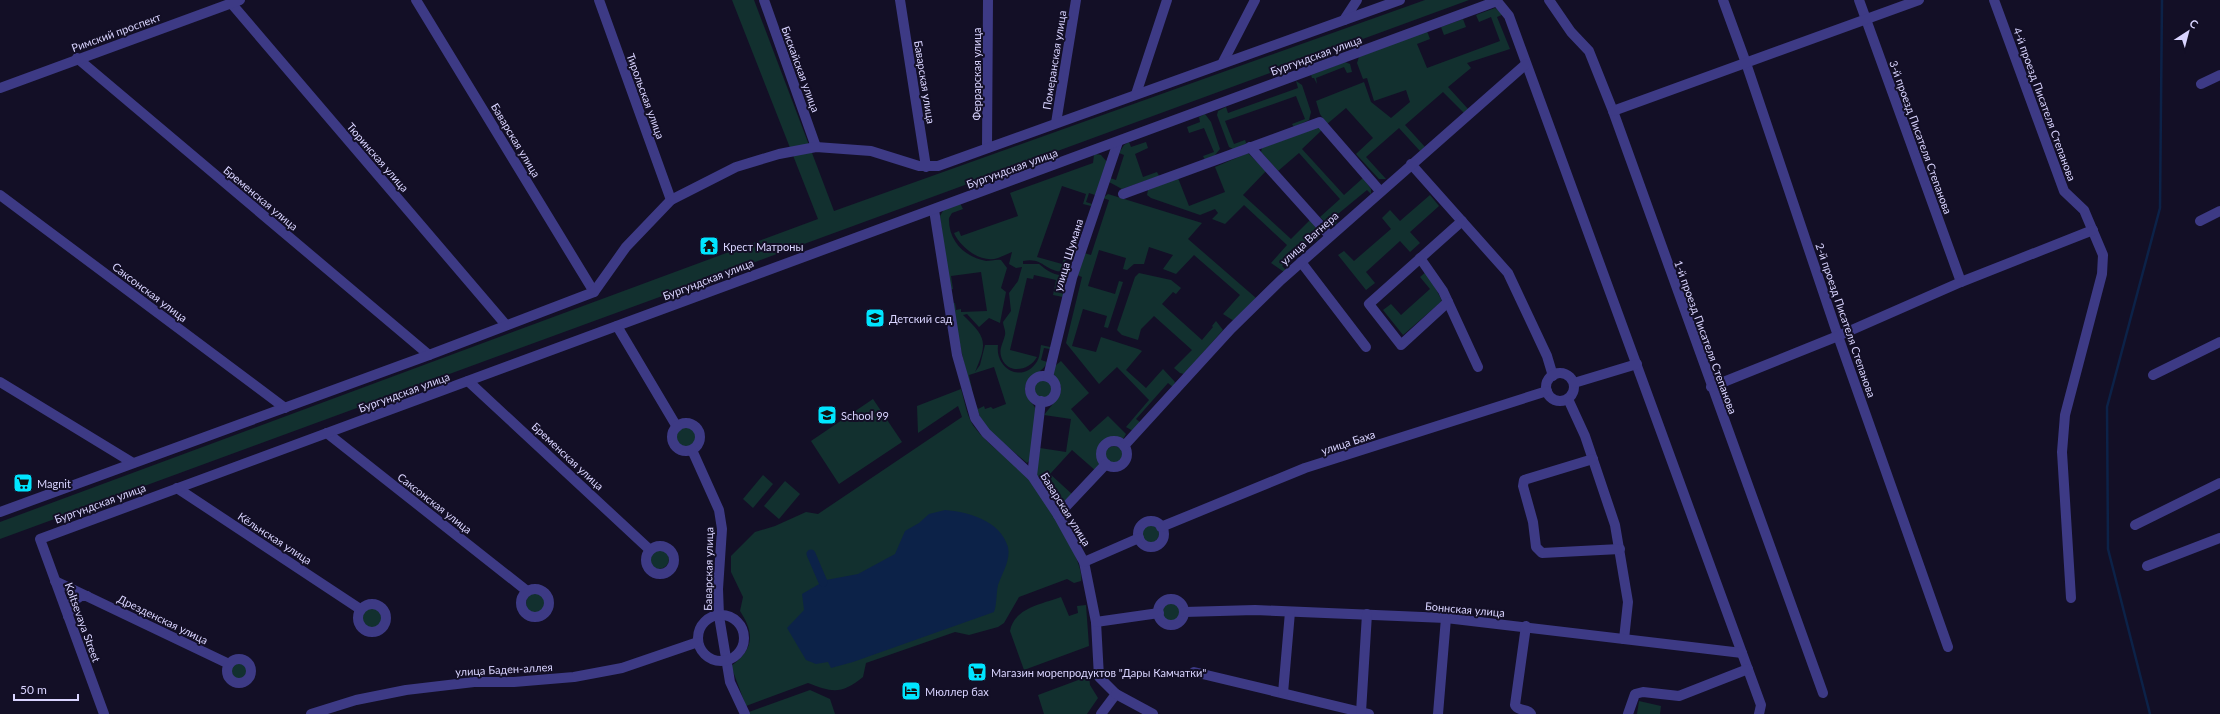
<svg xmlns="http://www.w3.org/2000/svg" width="2220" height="714" font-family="Lato,sans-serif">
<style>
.green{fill:#12302f}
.water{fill:#0c2248}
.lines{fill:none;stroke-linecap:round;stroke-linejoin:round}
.stream{stroke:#0c2248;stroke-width:2.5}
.canal{stroke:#0c2248;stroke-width:9}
.street{stroke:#3d3a85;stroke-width:10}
.labels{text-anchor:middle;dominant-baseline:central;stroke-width:4;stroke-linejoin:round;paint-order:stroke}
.street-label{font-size:11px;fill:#d9d4ff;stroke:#130f26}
.poi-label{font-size:11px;fill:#d9d4ff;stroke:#130f26;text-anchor:start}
</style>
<rect width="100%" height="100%" fill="#130f26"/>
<g class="green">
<polygon points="732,0 754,0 834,211 1425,0 1469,0 0,539 0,522 818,219"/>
<polygon points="1495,8 1504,14 1497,17 1510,49 1467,63 1471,68 1448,87 1468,109 1464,113 1443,92 1405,125 1425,147 1420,151 1399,128 1366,157 1386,179 1379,179 1356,154 1373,138 1346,108 1327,124 1320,114 1316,101 1364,82 1371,102 1391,118 1410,102 1406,90 1374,101 1367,78 1363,79 1357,63 1359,57 1427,31 1430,39 1417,44 1427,68 1500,41 1491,17 1479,22 1476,15"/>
<polygon points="1463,19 1466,27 1444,35 1441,27"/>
<polygon points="1345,62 1350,64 1352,72 1347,73 1344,67 1316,78 1317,84 1314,78 1312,78 1311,75"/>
<polygon points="1296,81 1302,85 1311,112 1309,120 1294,127 1292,124 1305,119 1296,96 1225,121 1234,144 1245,140 1247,145 1233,149 1229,147 1217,115 1218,111 1226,107 1228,113 1298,88"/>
<polygon points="1205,114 1211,122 1220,149 1215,155 1205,160 1203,156 1214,152 1204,128 1189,133 1187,127 1200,122 1199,117"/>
<polygon points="1319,127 1322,130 1302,149 1344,195 1363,178 1371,189 1371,194 1367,190 1333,218 1337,223 1332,227 1328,225 1320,217 1340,199 1299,153 1278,171 1261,152 1262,148"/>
<polygon points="1129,142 1131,147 1146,142 1148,148 1135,154 1143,177 1157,172 1159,176 1122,189 1109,182 1110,178 1116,180 1124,155 1119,153 1124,145"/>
<polygon points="1248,153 1266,171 1243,195 1291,239 1310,220 1321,234 1317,241 1313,237 1282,266 1287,271 1284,272 1271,263 1287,245 1244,205 1225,224 1212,219 1218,213 1215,209 1200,215 1151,198 1147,195 1148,190 1178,178 1189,206 1225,192 1215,167"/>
<path d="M1096 154 1101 155 1107 162 1095 195 1089 193 1086 202 1092 204 1091 206 1083 204 1086 194 1062 186 1037 257 1062 264 1066 252 1074 254 1073 256 1067 255 1064 267 1070 269 1069 271C1045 275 1045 256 1023 261V264H1039C1049 272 1055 277 1068 274L1067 281 1060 280 1057 292 1064 294 1063 297 1053 295 1056 280 1034 275 1033 279 1027 278 1010 350 1037 357C1030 370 1009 375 1002 359 998 349 1003 344 1005 335 1006 330 1003 326 1003 322L1011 311 1009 293 1018 281 1022 267 1016 268 1009 264 1012 252C1007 254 1001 257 998 258 981 264 960 247 954 233L959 231 961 236 1018 216 1010 193 1093 163 1094 155Z"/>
<polygon points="1108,194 1202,223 1188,239 1256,298 1234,321 1223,314 1240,295 1194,255 1176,274 1163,269 1173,255 1149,247 1144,264 1134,264 1127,270 1123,269 1126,258 1099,250 1088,286 1115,294 1119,281 1123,282 1108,328 1104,327 1107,316 1083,309 1072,346 1096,352 1101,337 1138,349 1142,351 1126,370 1146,388 1163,369 1175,382 1173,387 1168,383 1136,419 1141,423 1133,431 1126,427 1149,400 1117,367 1099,384 1066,343 1082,277 1077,275 1084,253 1091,255 1109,200 1103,198"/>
<polygon points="1430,195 1439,206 1410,232 1420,243 1410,252 1400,241 1366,272 1375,283 1366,290 1338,255 1344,251 1354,261 1391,229 1382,218 1390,210 1400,221"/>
<path d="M960 203 963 209 952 213 949 218C948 240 964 257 986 261 991 261 996 259 1001 260L1007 268 1001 288 1006 292 1000 323 989 318 979 327 967 314 963 315C986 337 988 342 975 372L980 365 985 345H998C995 369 1022 383 1036 363 1040 358 1040 350 1041 345L1050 347V349L1044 348 1041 360 1047 362C1043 375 1020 377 1026 394 1028 400 1034 404 1036 410L1030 460 1027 463 983 426 975 402 978 409 984 406 985 409 991 407 993 409 1006 404 994 367 969 375 972 389 970 390 951 304 955 303 956 310 961 309V312L987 311 981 272 951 276 953 289 949 290 940 216 944 209Z"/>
<polygon points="1427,271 1442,301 1403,335 1383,310 1391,304 1401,315 1430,289 1420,277"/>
<polygon points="1139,273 1171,280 1181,288 1176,294 1173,292 1162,304 1202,340 1213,327 1212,326 1216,321 1223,330 1184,374 1180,373 1174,368 1192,350 1154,316 1141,329 1138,340 1122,335 1117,330 1135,277"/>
<path d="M1061 361 1089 393 1071 409 1090 432 1108 416 1126 434 1123 439C1112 440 1095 438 1098 456 1098 460 1100 463 1100 466L1096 471 1072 450 1050 474 1073 495 1060 507 1036 476 1040 448 1066 452 1071 419 1044 415 1060 395 1061 387 1053 373 1055 366Z"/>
<circle cx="1043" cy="389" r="9"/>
<path d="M961 389C965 402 967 419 976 429 989 446 1008 457 1023 473 1038 488 1086 561 1081 581L1074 583 1067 579 1019 597 1004 623 998 627 969 635 955 632 866 663 863 677C842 694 833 693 808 683L746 706 731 666C754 649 755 634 740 611L743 597 731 572V556L755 532 775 526 806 512 818 514 962 417 958 406 918 433 917 406Z"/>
<polygon points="873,399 902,442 839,484 811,441"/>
<circle cx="686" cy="437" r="10"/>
<circle cx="1114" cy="455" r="9"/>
<polygon points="763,475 773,484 753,508 743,499"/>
<polygon points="785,481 800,494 779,519 764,506"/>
<circle cx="1150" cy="534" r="9"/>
<circle cx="659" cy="559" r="10"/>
<circle cx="536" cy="603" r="10"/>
<path d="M1061 597 1069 616 1078 613 1077 606 1086 605 1089 646 1024 670 1010 631C1014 608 1042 604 1061 597Z"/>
<circle cx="1171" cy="612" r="9"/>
<circle cx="372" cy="618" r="10"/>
<circle cx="239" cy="671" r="8"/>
<polygon points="1089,676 1090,685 1098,698 1087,714 1044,714 1038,695"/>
<polygon points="810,690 830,699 835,714 750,714 749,712"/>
<polygon points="1639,701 1661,706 1660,714 1637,714"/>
</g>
<path class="water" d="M945 510C968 512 1000 520 1008 547 1011 559 1002 574 998 585 996 594 997 604 994 612L853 662 831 668 828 662 816 664 806 660 787 628 804 610 802 594 826 580 858 574 895 554 905 531 919 523 929 514Z"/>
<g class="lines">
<polyline class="stream" points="2150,714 2108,549 2107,407 2160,208 2162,0"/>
<polyline class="canal" points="811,554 823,582"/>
<g class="street">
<polyline points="416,0 594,292"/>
<polyline points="599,0 671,200"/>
<polyline points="764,0 816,147"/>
<polyline points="900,0 926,167"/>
<polyline points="1496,0 1509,16 1761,705 1759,714"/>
<polyline points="1549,0 1571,32 1589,51 1613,111 1823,693"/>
<polyline points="1723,0 1746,63 1838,336 1948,647"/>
<polyline points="1859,0 1961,282"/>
<polyline points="1994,0 2064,191 2084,210 2103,255 2102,274 2065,415 2062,452 2071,598"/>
<polyline points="231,3 506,325"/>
<polyline points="1344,20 1357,0"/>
<polyline points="77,58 429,355"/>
<polyline points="1223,62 1255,0"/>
<polyline points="2201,84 2220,75"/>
<polyline points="0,88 240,0"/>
<polyline points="1136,94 1167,0"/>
<polyline points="1613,111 1919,0"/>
<polyline points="1056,123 1076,0"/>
<polyline points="1250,147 1330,236"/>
<polyline points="987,148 988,0"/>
<polyline points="1411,164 1508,273 1547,356 1553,376"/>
<polyline points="1123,194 1320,122 1380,191"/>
<polyline points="0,195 285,408"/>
<polyline points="934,210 957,355 975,418 986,433 1032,476 1058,515 1084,562 1096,622 1099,677 1116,694 1101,714"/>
<polyline points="2200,221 2220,211"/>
<polyline points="1420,258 1443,291 1478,367"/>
<polyline points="1301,262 1366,347"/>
<polyline points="1448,302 1401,345 1369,304 1462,221"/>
<polyline points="617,326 677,427"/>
<circle cx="1560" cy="387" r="14"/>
<polyline points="2153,375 2220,342"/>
<circle cx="1043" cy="389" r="13"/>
<polyline points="1048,377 1072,278 1118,142"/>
<polyline points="468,381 650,550"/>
<polyline points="0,382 133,463"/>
<polyline points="1574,383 1637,364"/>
<polyline points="1711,387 1838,336 1961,282 2093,230"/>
<polyline points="1568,399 1585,436 1615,525 1628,602 1624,639"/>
<circle cx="686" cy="437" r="14"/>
<polyline points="327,433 527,591"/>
<circle cx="1114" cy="454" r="13"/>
<polyline points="1124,446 1231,329 1281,280 1526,64"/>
<polyline points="692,450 719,510 722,529 718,589 719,616 730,682 745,714"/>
<polyline points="1593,459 1524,480 1523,486 1533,522 1536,547 1542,553 1620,549"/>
<polyline points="1032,476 1041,401"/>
<polyline points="177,488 360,609"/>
<polyline points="0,512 429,355 594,292 626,247 671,200 736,167 779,154 816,147 871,151 919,166 938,166 1400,0"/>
<polyline points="1058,515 1106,464"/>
<circle cx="1151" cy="534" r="13"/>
<polyline points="2135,525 2220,483"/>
<polyline points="1161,527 1305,468 1547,391"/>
<circle cx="660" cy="560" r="14"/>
<polyline points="1084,562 1139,538"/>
<polyline points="2147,566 2220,538"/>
<polyline points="55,581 229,664"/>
<circle cx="535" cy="603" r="14"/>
<circle cx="1171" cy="612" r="13"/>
<circle cx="372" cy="618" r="14"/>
<polyline points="1184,612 1255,610 1446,618 1742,653"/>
<circle cx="721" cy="638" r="23"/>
<polyline points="68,616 71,603 81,596 87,596"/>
<polyline points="1096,622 1159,613"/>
<path d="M1526 626 1515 705C1518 712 1528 708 1531 714"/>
<circle cx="239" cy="671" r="12"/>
<polyline points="1194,672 1369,714"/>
<polyline points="1283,693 1290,612"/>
<polyline points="1116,694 1153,714"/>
<polyline points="1361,712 1367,614"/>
<polyline points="104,714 40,539 1497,1"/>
<polyline points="311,714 356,700 406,690 474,682 514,682 574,677 622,668 698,642"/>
<polyline points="1438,714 1446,618"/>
<polyline points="1628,714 1635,694 1643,692 1679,696 1748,669"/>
</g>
</g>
<defs>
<symbol id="temple-square" viewBox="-11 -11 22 22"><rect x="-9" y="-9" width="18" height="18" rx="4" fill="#00e5ff" stroke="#130f26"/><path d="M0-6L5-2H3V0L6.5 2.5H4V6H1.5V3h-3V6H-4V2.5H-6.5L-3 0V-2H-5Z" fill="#111"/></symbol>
<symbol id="school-square" viewBox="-11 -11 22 22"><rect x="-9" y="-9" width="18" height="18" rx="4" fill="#00e5ff" stroke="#130f26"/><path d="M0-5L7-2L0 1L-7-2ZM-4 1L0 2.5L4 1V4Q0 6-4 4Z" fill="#111"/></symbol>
<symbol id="supermarket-square" viewBox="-11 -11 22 22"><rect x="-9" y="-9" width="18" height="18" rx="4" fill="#00e5ff" stroke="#130f26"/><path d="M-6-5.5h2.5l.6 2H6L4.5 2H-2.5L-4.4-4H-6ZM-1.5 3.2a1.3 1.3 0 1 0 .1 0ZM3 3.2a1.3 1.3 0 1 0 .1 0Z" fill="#111"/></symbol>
<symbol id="hotel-square" viewBox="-11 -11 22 22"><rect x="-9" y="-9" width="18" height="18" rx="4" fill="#00e5ff" stroke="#130f26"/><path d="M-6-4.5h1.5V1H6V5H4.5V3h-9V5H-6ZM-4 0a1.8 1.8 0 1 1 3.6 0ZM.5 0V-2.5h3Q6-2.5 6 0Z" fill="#111"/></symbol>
</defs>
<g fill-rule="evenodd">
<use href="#temple-square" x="698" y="235" width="22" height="22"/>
<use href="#school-square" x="864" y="307" width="22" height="22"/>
<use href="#school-square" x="816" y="404" width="22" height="22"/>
<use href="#supermarket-square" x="12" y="472" width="22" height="22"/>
<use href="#supermarket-square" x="966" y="661" width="22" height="22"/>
<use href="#hotel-square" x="900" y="680" width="22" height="22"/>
</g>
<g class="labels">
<g class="street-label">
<text transform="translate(116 32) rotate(-20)">Римский проспект</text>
<text transform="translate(1316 55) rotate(-20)">Бургундская улица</text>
<text transform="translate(1054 60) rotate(-81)">Померанская улица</text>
<text transform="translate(801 69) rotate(70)">Бискайская улица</text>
<text transform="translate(976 74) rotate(-90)">Феррарская улица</text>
<text transform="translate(925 82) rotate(81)">Баварская улица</text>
<text transform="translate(646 96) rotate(70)">Тирольская улица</text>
<text transform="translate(2045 104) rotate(70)">4-й проезд Писателя Степанова</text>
<text transform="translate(1921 137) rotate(70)">3-й проезд Писателя Степанова</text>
<text transform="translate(516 140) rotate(59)">Баварская улица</text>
<text transform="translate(378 157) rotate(49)">Тюринская улица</text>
<text transform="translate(1012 168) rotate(-20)">Бургундская улица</text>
<text transform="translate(261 198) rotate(40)">Бременская улица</text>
<text transform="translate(1309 238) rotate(-42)">улица Вагнера</text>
<text transform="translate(1068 255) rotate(-73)">улица Шумана</text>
<text transform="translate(708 279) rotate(-21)">Бургундская улица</text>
<text transform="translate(150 292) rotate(37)">Саксонская улица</text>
<text transform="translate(1846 320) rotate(71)">2-й проезд Писателя Степанова</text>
<text transform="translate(1706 337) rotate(70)">1-й проезд Писателя Степанова</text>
<text transform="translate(404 392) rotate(-20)">Бургундская улица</text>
<text transform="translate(1348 442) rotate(-18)">улица Баха</text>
<text transform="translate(568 456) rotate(43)">Бременская улица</text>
<text transform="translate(100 503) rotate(-20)">Бургундская улица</text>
<text transform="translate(435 503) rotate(38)">Саксонская улица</text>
<text transform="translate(1066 509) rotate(58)">Баварская улица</text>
<text transform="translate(275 538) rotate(33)">Кёльнская улица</text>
<text transform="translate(708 569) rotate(-89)">Баварская улица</text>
<text transform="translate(1465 609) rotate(5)">Боннская улица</text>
<text transform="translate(163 619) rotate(26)">Дрезденская улица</text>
<text transform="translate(83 622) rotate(70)">Koltsevaya Street</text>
<text transform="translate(504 669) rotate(-3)">улица Баден-аллея</text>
</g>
<g class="poi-label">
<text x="723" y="246">Крест Матроны</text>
<text x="889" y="318">Детский сад</text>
<text x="841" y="415">School 99</text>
<text x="37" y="483">Magnit</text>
<text x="991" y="672">Магазин морепродуктов "Дары Камчатки"</text>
<text x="925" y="691">Мюллер бах</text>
</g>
</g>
<g transform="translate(2188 32) rotate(36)" stroke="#130f26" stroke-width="3" paint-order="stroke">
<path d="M0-3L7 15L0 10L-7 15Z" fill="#d9d4ff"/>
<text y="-6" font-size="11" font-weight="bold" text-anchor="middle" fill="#d9d4ff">С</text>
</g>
<path d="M14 694v6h64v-6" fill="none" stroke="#d9d4ff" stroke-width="2"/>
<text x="20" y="694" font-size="12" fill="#d9d4ff" stroke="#130f26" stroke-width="3" paint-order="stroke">50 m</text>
</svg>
